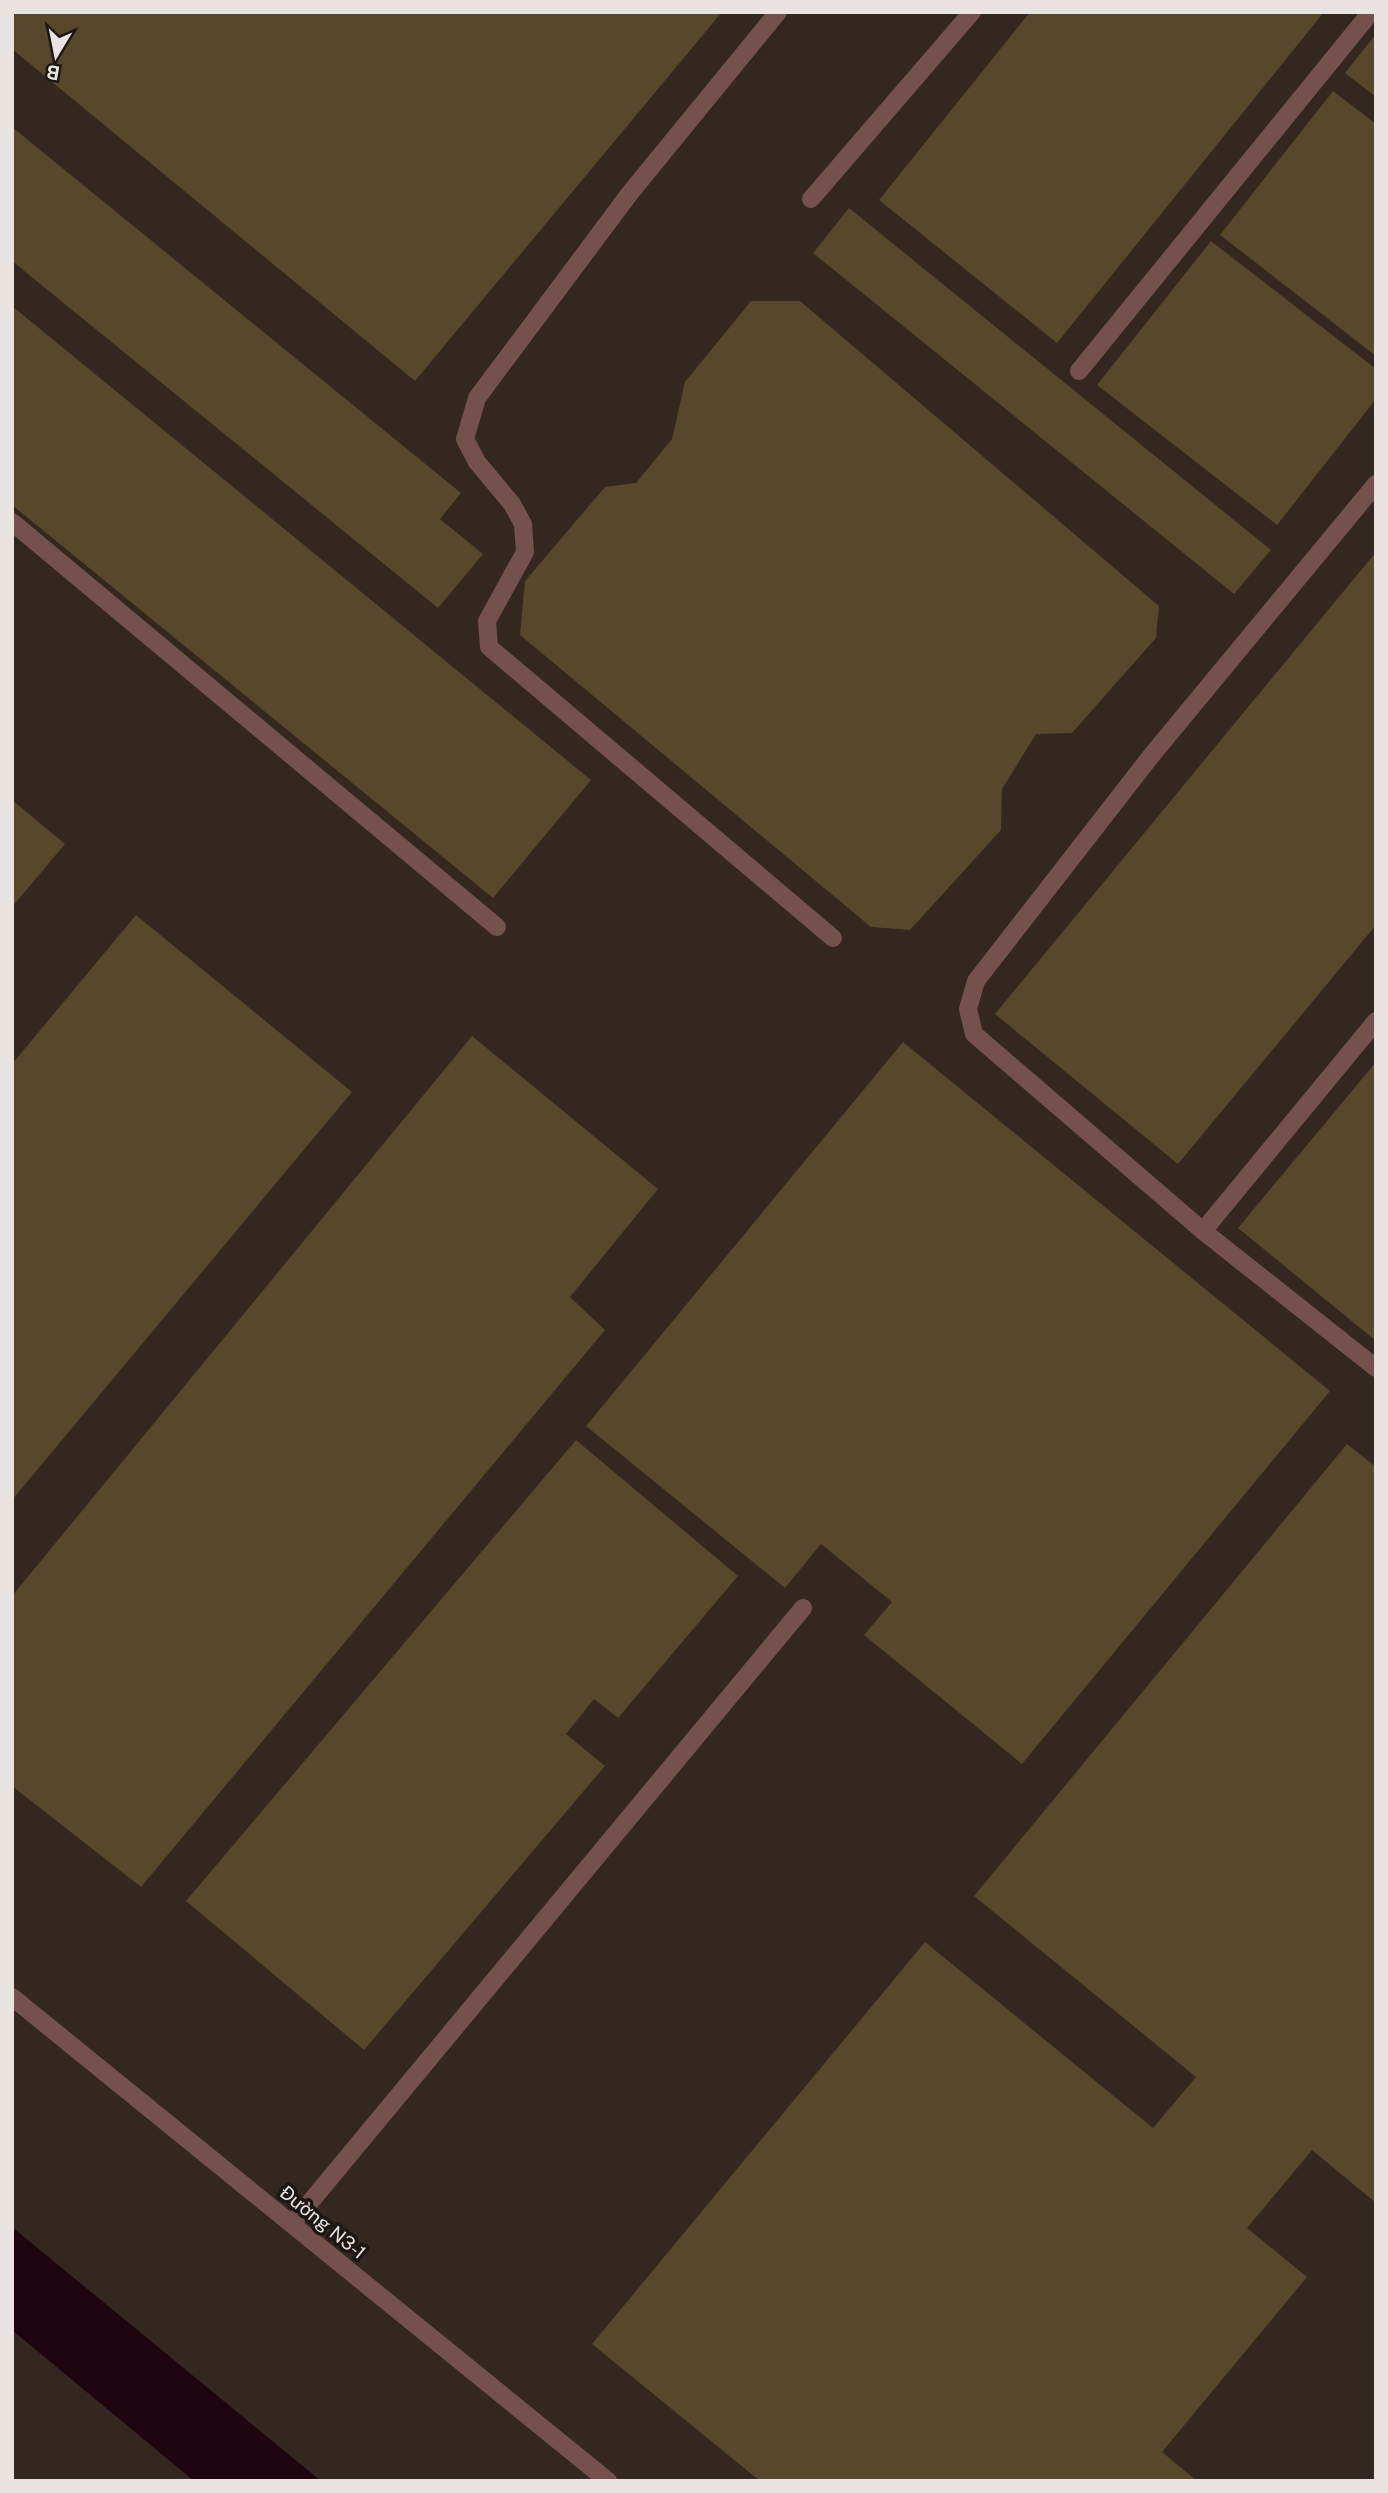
<svg xmlns="http://www.w3.org/2000/svg" width="1388" height="2493" font-family="'Public Sans',sans-serif">
<style>
.built{fill:#33271f}
.water{fill:#1f0510}
.building{fill:#57472b}
.lines{fill:none;stroke-linecap:round;stroke-linejoin:round}
.minor{stroke:#75514e;stroke-width:18}
.labels{text-anchor:middle;dominant-baseline:central;stroke-width:7;stroke-linejoin:round;paint-order:stroke}
.street-label{font-size:19px;fill:#e9e4e2;stroke:#1d1713}
</style>
<rect width="100%" height="100%" fill="#27201c"/>
<rect class="built" x="12" y="12" width="1364" height="2469"/>
<polygon class="water" points="12,2227 321,2481 194,2481 12,2330"/>
<g class="building">
<polygon points="12,12 722,12 415,381 12,49"/>
<polygon points="1030,12 1324,12 1057,343 879,200"/>
<polygon points="1376,34 1376,97 1345,73"/>
<polygon points="1333,91 1376,124 1376,356 1220,235"/>
<polygon points="12,127 461,493 440,519 483,554 438,608 12,261"/>
<polygon points="849,208 1271,550 1234,594 813,253"/>
<polygon points="1211,241 1376,369 1376,399 1277,525 1097,385"/>
<polygon points="751,301 800,301 1159,606 1156,638 1072,733 1036,734 1002,789 1001,830 910,930 871,927 520,635 525,581 605,487 636,483 672,439 685,382"/>
<polygon points="12,306 591,780 493,898 12,505"/>
<polygon points="1376,552 1376,925 1178,1164 995,1014"/>
<polygon points="12,800 65,844 12,907"/>
<polygon points="136,915 352,1092 12,1500 12,1064"/>
<polygon points="472,1036 658,1189 570,1297 605,1330 141,1887 12,1786 12,1596"/>
<polygon points="903,1042 1330,1391 1022,1764 864,1635 892,1602 821,1544 785,1588 586,1426"/>
<polygon points="1376,1062 1376,1341 1238,1228"/>
<polygon points="576,1440 738,1576 618,1718 594,1699 566,1734 605,1766 364,2050 186,1901"/>
<polygon points="1347,1444 1376,1467 1376,2203 1312,2150 1247,2228 1307,2277 1162,2452 1197,2481 760,2481 592,2344 925,1942 1153,2128 1196,2077 974,1896"/>
</g>
<g class="lines">
<g class="minor">
<polyline points="778,12 630,193 477,398 465,439 477,462 512,504 523,524 525,552 487,621 489,647 833,938"/>
<polyline points="811,199 972,12"/>
<polyline points="1079,371 1371,12"/>
<polyline points="1376,484 1151,756 976,981 968,1009 974,1034 1203,1231 1376,1368"/>
<polyline points="12,522 497,927"/>
<polyline points="1203,1231 1376,1021"/>
<polyline points="12,1997 608,2481"/>
<polyline points="292,2224 803,1608"/>
</g>
</g>
<g class="labels">
<g class="street-label">
<text transform="translate(323 2222) rotate(39)">Đường N3-1</text>
</g>
</g>
<rect width="1388" height="2493" fill="none" stroke="#e9e4e2" stroke-width="28"/>
<g transform="translate(56 56) rotate(190)" stroke="#1d1713" stroke-width="5" paint-order="stroke">
<path d="M0-5L12 26L0 18L-12 26Z" fill="#e9e4e2"/>
<text y="-10" font-size="19" font-weight="bold" text-anchor="middle" fill="#e9e4e2">B</text>
</g>
</svg>
